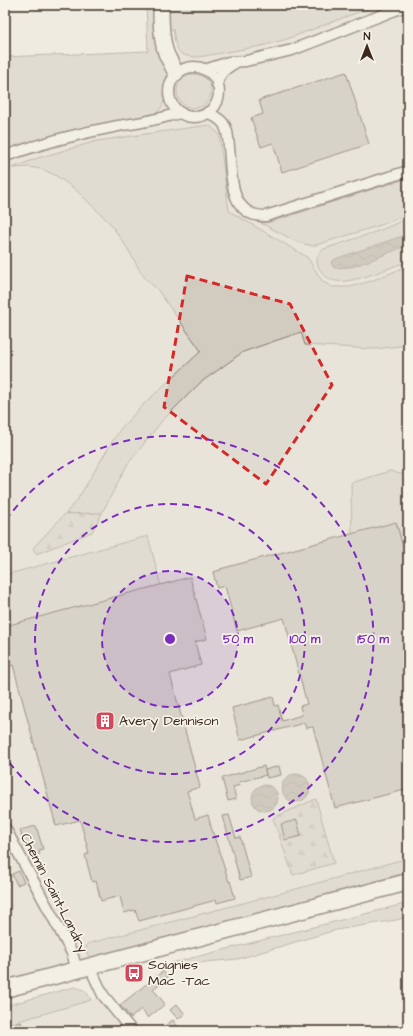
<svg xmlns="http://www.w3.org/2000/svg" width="413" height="1036" font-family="'Architects Daughter',sans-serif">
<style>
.built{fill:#e0dbd0}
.grass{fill:#d1cbc0;stroke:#867a6f}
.forest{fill:url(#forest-firs);stroke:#867a6f}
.water{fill:url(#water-waves);stroke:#7e7266}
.building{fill:#bdb5aa;stroke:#3b2a1e}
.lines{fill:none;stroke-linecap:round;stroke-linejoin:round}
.street-casing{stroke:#3b2a1e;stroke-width:13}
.secondary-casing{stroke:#3b2a1e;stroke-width:18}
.primary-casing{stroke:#3b2a1e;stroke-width:19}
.street{stroke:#f7f3e8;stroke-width:10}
.secondary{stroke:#f7f3e8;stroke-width:15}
.primary{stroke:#f7f3e8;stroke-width:16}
.marked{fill:none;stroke:#d62828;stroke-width:3;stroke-dasharray:8 5;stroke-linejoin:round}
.ring{fill:none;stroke:#7b2cbf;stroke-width:2;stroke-dasharray:7 5}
.labels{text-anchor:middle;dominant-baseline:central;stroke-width:3.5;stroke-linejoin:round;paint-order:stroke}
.poi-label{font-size:14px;fill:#3b2a1e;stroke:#f7f3e8;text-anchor:start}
.street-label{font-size:14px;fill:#3b2a1e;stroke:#f7f3e8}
.centre{fill:#7b2cbf;stroke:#f7f3e8;stroke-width:2}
.ring-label{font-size:12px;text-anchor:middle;font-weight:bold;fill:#7b2cbf;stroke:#f7f3e8;stroke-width:3.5;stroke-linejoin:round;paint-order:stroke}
</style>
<defs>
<pattern id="forest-firs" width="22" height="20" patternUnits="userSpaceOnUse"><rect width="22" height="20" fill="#d1cbc0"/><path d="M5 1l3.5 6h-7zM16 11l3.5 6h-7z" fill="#b4aea5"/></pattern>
<pattern id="water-waves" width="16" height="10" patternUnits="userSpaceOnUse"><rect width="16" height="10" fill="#aaa296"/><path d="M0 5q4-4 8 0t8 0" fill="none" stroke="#8c847a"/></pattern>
</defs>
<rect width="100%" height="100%" fill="#efebe0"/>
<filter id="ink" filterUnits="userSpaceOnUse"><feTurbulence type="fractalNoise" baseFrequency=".025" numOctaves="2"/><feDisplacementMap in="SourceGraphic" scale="8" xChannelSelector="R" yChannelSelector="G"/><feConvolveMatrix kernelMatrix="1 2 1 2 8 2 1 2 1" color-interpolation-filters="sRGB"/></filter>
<g filter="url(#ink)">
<g class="built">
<polygon points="166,5 408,5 408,858 289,891 87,944 86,950 93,959 5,983 5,57 160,52 179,53 176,47 173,29"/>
<polygon points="101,997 128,1031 5,1031 5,1025"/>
</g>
<g class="grass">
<polygon points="146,5 156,5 168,76 164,88 165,98 161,108 154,114 95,125 59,133 5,150 5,57 148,51"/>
<path d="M166 5H377L287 39 261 46 199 57C175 57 176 49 173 29L168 30Z"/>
<circle cx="194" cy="91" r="17"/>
<polygon points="209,125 219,134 229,211 307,257 322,281 332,287 350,287 371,281 408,266 408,345 375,349 305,345 301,332 243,352 200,383 161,422 127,465 102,513 65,514 76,502 112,442 122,427 143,405 201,351 157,289 147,280 140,271 128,249 110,223 75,189 55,175 42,169 29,167 12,168 38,158 97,141"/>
<polygon points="408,178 408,213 387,223 313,246 297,242 261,223 270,222 280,219"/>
<path d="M408 218V261C391 267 353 284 336 281 329 280 322 274 319 268 315 260 317 254 324 249L381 230Z"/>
<polygon points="390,471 404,475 408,489 408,566 397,524 352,535 351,483"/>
<polygon points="148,536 161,586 5,627 5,575"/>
<polygon points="408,858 408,872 93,959 88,955 86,950 87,944 289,891"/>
<polygon points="408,903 408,917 396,920 336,930 238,959 205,962 187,966 172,963"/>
<path d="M74 987C84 989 87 991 91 1000L5 1025V1006Z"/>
</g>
<g class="forest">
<polygon points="102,513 92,532 36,554 33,548 65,514"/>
<polygon points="316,799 334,863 293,875 273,818"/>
</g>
<g class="water">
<polygon points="408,234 408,245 374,259 351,267 334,268 331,263 335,259"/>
<circle cx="296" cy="788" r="14"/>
<circle cx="265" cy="798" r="13"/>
</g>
<g class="building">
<polygon points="346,72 369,144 282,172 273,143 261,147 251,118 263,114 259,100"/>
<polygon points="396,522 408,565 408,749 404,750 408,763 408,789 335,808 313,727 306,728 304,723 240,740 232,708 273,697 275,706 278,705 282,721 302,715 300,706 307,704 284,618 237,631 225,586 217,588 213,572 221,570 220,569"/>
<polygon points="190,577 207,639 195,642 201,665 170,674 200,787 187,791 195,819 208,815 211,827 229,882 230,881 235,898 217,903 216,900 139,921 135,910 124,913 120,896 101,901 96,881 92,882 85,855 89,853 80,820 56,826 13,665 5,667 5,626"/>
<polygon points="264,766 266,775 239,782 240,785 233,787 236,799 228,801 222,778"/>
<polygon points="279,766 281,775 267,778 265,770"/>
<polygon points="229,815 236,838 240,837 251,877 240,880 223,816"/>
<polygon points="297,820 301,836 285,840 281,824"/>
<polygon points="36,826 43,849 39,850 40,854 31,856 28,846 25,847 20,830"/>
<polygon points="19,871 24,882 17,885 12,874"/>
<polygon points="163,971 168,977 153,989 165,1004 148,1018 141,1009 131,1018 120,1005"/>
<polygon points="177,1004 185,1014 178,1019 170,1010"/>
<polygon points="173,1020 181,1031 171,1031 166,1025"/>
<polygon points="21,1022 24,1031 5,1031 5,1027"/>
</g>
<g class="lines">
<defs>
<g id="street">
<circle cx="194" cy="92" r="25"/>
<polyline points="205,70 229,62 246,61 292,50 408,5"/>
<path d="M217 84C220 72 225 69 235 63"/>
<path d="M208 112C212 115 219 118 223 123 228 129 228 139 229 147 232 174 228 217 266 216L408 171"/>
<path d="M5 156C42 143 80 133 118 126 129 124 140 123 152 120 162 118 171 115 181 113"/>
<polyline points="5,828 72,953 77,970"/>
<polyline points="94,976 103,995 132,1031"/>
</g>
<path id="secondary" d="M161 5C161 21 161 38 166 53 169 60 173 67 176 73"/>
<polyline id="primary" points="5,989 408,882"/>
</defs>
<use href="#street" class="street-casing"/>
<use href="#secondary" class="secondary-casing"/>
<use href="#primary" class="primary-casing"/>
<use href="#street" class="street"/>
<use href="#secondary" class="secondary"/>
<use href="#primary" class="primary"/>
</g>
</g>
<path d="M0 0H413V1036H0ZM187 276 290 304 332 385 266 484 164 407Z" fill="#efebe0" fill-opacity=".55" fill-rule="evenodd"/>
<path class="marked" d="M187 276 290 304 332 385 266 484 164 407Z"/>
<circle cx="170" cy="639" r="68" fill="#7b2cbf" fill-opacity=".12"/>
<g class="ring">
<circle cx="170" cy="639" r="68"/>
<circle cx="170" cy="639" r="135"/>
<path d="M6 520A203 203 0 1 1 6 758"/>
</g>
<defs>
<symbol id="building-square" viewBox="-11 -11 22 22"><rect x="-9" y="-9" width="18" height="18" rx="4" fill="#d1495b" stroke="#f7f3e8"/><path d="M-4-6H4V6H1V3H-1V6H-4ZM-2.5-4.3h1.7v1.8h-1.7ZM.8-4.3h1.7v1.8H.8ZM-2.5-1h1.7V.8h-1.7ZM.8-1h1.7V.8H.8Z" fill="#fff"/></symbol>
<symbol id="bus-square" viewBox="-11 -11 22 22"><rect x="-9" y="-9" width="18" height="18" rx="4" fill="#d1495b" stroke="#f7f3e8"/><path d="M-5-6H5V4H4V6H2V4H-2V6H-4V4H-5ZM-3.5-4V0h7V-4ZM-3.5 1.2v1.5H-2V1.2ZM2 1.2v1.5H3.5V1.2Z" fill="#fff"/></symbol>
</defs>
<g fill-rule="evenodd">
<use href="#building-square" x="94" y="710" width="22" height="22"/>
<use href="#bus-square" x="123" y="962" width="22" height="22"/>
</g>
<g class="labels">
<g class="poi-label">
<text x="119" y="721">Avery Dennison</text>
<text x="148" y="965">Soignies<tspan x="148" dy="16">Mac -Tac</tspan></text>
</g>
<g class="street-label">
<text transform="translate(54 893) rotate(63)">Chemin Saint-Landry</text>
</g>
</g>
<circle cx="170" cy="639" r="6" class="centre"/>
<g class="ring-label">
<text x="238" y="643">50 m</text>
<text x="305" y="643">100 m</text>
<text x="373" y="643">150 m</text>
</g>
<rect width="413" height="1036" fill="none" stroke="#f7f3e8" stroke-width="20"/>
<rect x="10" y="10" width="393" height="1016" fill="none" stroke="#3b2a1e" stroke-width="1.5" filter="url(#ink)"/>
<g transform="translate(367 46)" stroke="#f7f3e8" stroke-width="3" paint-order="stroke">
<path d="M0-3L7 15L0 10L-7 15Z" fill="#3b2a1e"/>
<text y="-6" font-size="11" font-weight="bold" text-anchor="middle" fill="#3b2a1e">N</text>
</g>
</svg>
